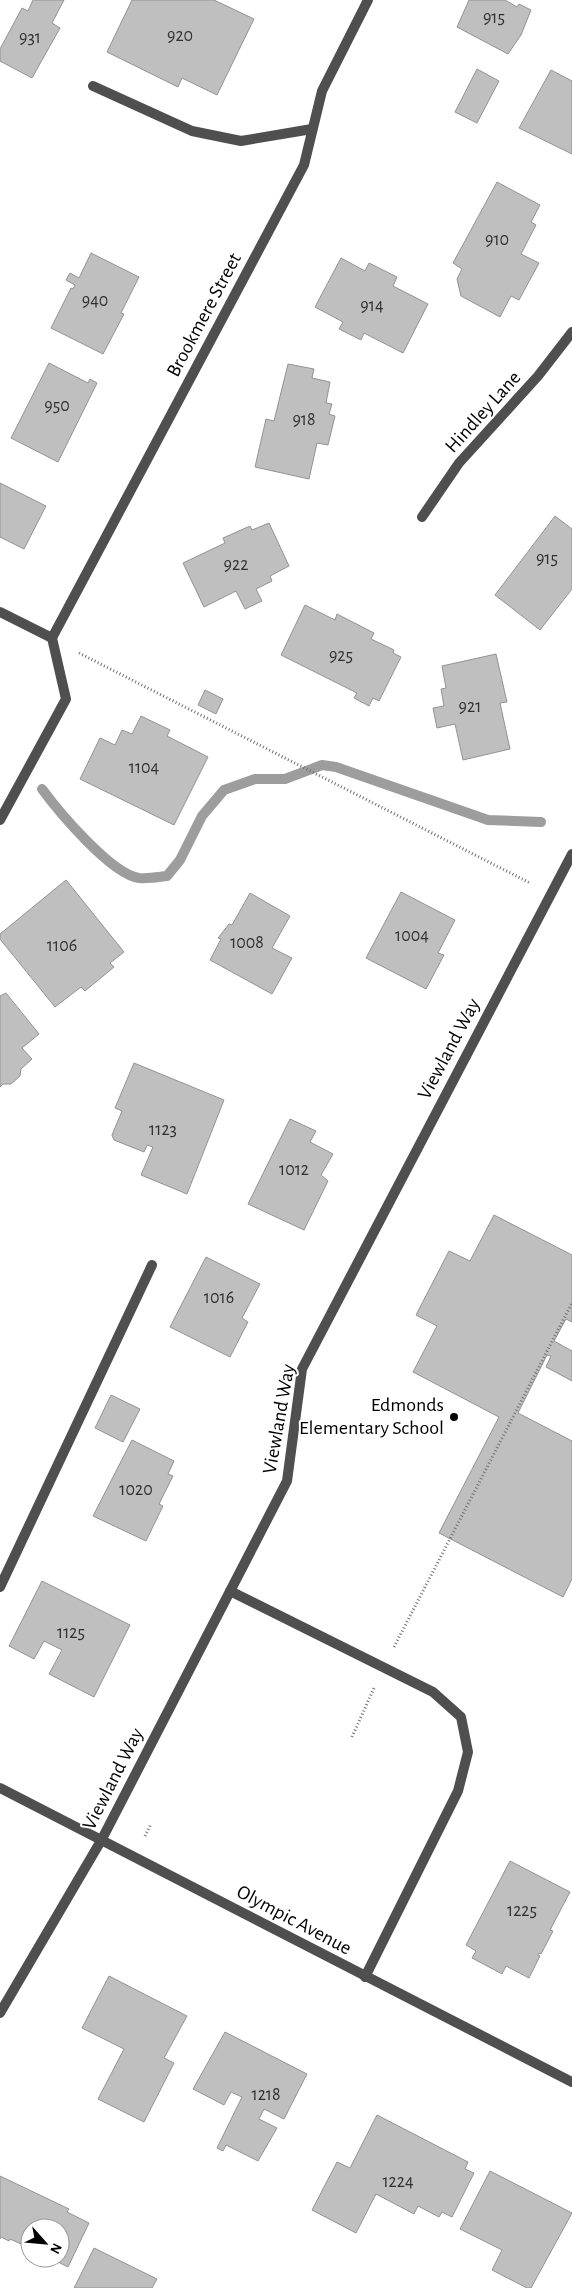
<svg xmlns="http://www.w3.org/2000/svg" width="572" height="2288" font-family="'Alegreya Sans',sans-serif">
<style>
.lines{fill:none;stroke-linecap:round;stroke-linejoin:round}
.stream{stroke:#9d9d9d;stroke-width:10}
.building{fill:#bfbfbf;stroke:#939393}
.path{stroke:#717171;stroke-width:3;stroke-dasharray:1 2.5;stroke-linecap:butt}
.service{stroke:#4f4f4f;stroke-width:10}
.minor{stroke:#4f4f4f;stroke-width:10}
.tertiary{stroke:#4f4f4f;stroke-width:10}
.poi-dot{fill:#000;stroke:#fff;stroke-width:2}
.labels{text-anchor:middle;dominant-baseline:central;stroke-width:4;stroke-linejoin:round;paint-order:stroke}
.number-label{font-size:18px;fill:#303030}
.street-label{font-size:20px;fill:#000;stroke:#fff}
.poi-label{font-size:20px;fill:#000;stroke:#fff;text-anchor:end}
</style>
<rect width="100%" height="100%" fill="#fff"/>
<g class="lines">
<path class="stream" d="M42 789C59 812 111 874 139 878 148 879 158 877 167 876L180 860 202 816 224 790 255 779H285L322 765 336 767 488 820 541 822"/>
</g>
<g class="building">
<polygon points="33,0 64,0 52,23 60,28 32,78 0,61 0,49 22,8 28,11"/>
<polygon points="132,0 214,0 254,19 217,95 182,78 178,87 107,52"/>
<polygon points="469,0 505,0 517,7 519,4 531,10 521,35 508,54 457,27"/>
<polygon points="477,69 499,81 477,123 455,112"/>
<polygon points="551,70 572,81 572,154 519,128"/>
<polygon points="497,182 540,205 531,222 536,225 521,254 539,263 519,300 511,296 500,317 461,296 457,279 462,269 453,263"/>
<polygon points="91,253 139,277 121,313 124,314 103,354 51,328 71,288 73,289 75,285 66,280 70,273 79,278"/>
<polygon points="341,258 365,271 369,263 397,277 393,286 428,304 403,353 364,333 361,340 339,329 343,322 315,307"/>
<polygon points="49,363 88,383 90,379 97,383 58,462 11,438"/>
<polygon points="288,364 314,369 312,378 330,382 326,403 332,404 329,414 335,416 328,445 317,443 309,479 255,467 266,419 274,421"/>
<polygon points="0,483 46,506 24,549 0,537"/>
<polygon points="555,516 572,529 572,589 540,630 495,595"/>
<polygon points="269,523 289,566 270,576 272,581 256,589 262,601 245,609 236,591 204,607 183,563 225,543 223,538 250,526 252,530"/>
<polygon points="305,605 335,620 337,614 374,633 371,639 394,650 393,653 401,657 379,701 373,698 369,706 354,698 357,693 281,655"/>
<polygon points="496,654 507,702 500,703 510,749 463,760 455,724 437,728 433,708 444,706 441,689 446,688 442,666"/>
<polygon points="205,690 223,699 216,714 198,705"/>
<polygon points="141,716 170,730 167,736 208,757 174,825 80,779 100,738 115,745 122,730 132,734"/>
<polygon points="66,880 124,952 110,963 114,967 85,991 81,987 55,1007 0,939 0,934"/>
<polygon points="401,892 455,920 438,953 444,955 426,989 366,958"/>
<polygon points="250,893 290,916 272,948 292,958 272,994 210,960 221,939 218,938 229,924 232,925"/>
<polygon points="6,993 39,1034 22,1048 32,1059 21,1069 20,1076 11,1084 3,1084 0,1087 0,996"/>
<polygon points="134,1063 224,1100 187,1194 141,1175 153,1147 147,1145 144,1152 114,1140 112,1135 122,1111 115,1108"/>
<polygon points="290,1119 316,1131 310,1142 333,1154 321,1175 328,1181 304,1230 248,1204"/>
<polygon points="494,1215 572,1255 572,1322 566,1319 554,1341 572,1351 572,1381 546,1367 551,1356 547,1355 518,1413 572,1441 572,1579 563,1597 439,1533 499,1417 413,1372 437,1326 416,1315 449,1251 470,1261"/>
<polygon points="206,1257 260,1284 242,1318 248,1322 230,1357 170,1327"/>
<polygon points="111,1395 140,1409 123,1442 95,1428"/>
<polygon points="132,1440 174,1461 168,1474 173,1476 159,1504 163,1506 146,1541 93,1516"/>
<polygon points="42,1581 130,1625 94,1697 49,1674 62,1650 44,1641 34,1659 9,1646"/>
<polygon points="510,1861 570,1892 550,1930 553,1931 541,1954 539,1953 538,1955 540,1956 529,1978 506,1966 502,1974 472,1958 476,1951 466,1945"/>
<polygon points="109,1976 187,2016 164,2058 174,2063 144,2122 98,2099 124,2049 82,2028"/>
<polygon points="225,2032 307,2074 284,2119 264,2109 259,2119 277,2128 258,2161 226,2145 223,2151 217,2148 242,2097 231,2092 224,2105 193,2089"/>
<polygon points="377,2115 468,2162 465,2169 474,2173 452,2217 442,2212 439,2217 418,2206 414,2214 376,2194 356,2233 312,2210 337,2162 350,2168"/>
<polygon points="490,2171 572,2213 531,2288 527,2288 492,2270 502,2250 460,2229"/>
<polygon points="0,2176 69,2209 67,2212 89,2223 68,2267 50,2258 60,2258 60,2228 30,2228 30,2248 10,2239 9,2241 1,2237 0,2239"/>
<polygon points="94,2248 157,2279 152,2288 74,2288"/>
</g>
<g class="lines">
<g class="path">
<polyline points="79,653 530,883"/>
<polyline points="394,1647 572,1303"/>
<polyline points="352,1737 374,1688"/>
<polyline points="145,1836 151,1824"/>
</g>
<g class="service">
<polyline points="93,86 192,131 241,141 312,129"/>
<polyline points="0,1587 152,1265"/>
<polyline points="230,1591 433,1692 461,1717 468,1752 458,1791 365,1977"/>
</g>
<g class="minor">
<polyline points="422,517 459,463 538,376 572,332"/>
<polyline points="0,612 52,638"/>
<polyline points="52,638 304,165 322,91 368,0"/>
<polyline points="0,820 66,699 52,638"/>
<polyline points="0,2013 102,1839 287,1481 302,1369 572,854"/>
</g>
<polyline class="tertiary" points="0,1788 572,2082"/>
</g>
<circle class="poi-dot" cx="454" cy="1417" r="5"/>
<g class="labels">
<g class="number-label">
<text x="494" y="18">915</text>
<text x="180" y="36">920</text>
<text x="30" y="38">931</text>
<text x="497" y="240">910</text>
<text x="95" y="301">940</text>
<text x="372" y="306">914</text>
<text x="57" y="406">950</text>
<text x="304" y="420">918</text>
<text x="547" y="559">915</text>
<text x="236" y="565">922</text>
<text x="341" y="656">925</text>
<text x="470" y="707">921</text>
<text x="144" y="768">1104</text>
<text x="412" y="936">1004</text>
<text x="247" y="943">1008</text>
<text x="62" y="946">1106</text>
<text x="163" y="1130">1123</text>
<text x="294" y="1170">1012</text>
<text x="219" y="1298">1016</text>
<text x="136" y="1490">1020</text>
<text x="71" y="1633">1125</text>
<text x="522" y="1911">1225</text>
<text x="266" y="2095">1218</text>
<text x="398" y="2182">1224</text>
</g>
<g class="street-label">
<text transform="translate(204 315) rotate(-62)">Brookmere Street</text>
<text transform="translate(483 412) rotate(-48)">Hindley Lane</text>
<text transform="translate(449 1049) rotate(-62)">Viewland Way</text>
<text transform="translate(279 1419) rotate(-80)">Viewland Way</text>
<text transform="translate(113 1779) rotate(-63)">Viewland Way</text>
<text transform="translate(294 1920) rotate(28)">Olympic Avenue</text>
</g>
<g class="poi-label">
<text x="444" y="1405">Edmonds<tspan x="444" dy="23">Elementary School</tspan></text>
</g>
</g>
<g transform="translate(45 2243) rotate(117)"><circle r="24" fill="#ffffff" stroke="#999999"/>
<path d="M0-4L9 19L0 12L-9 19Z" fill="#000000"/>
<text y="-8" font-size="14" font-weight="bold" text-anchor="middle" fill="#000000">N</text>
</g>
</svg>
